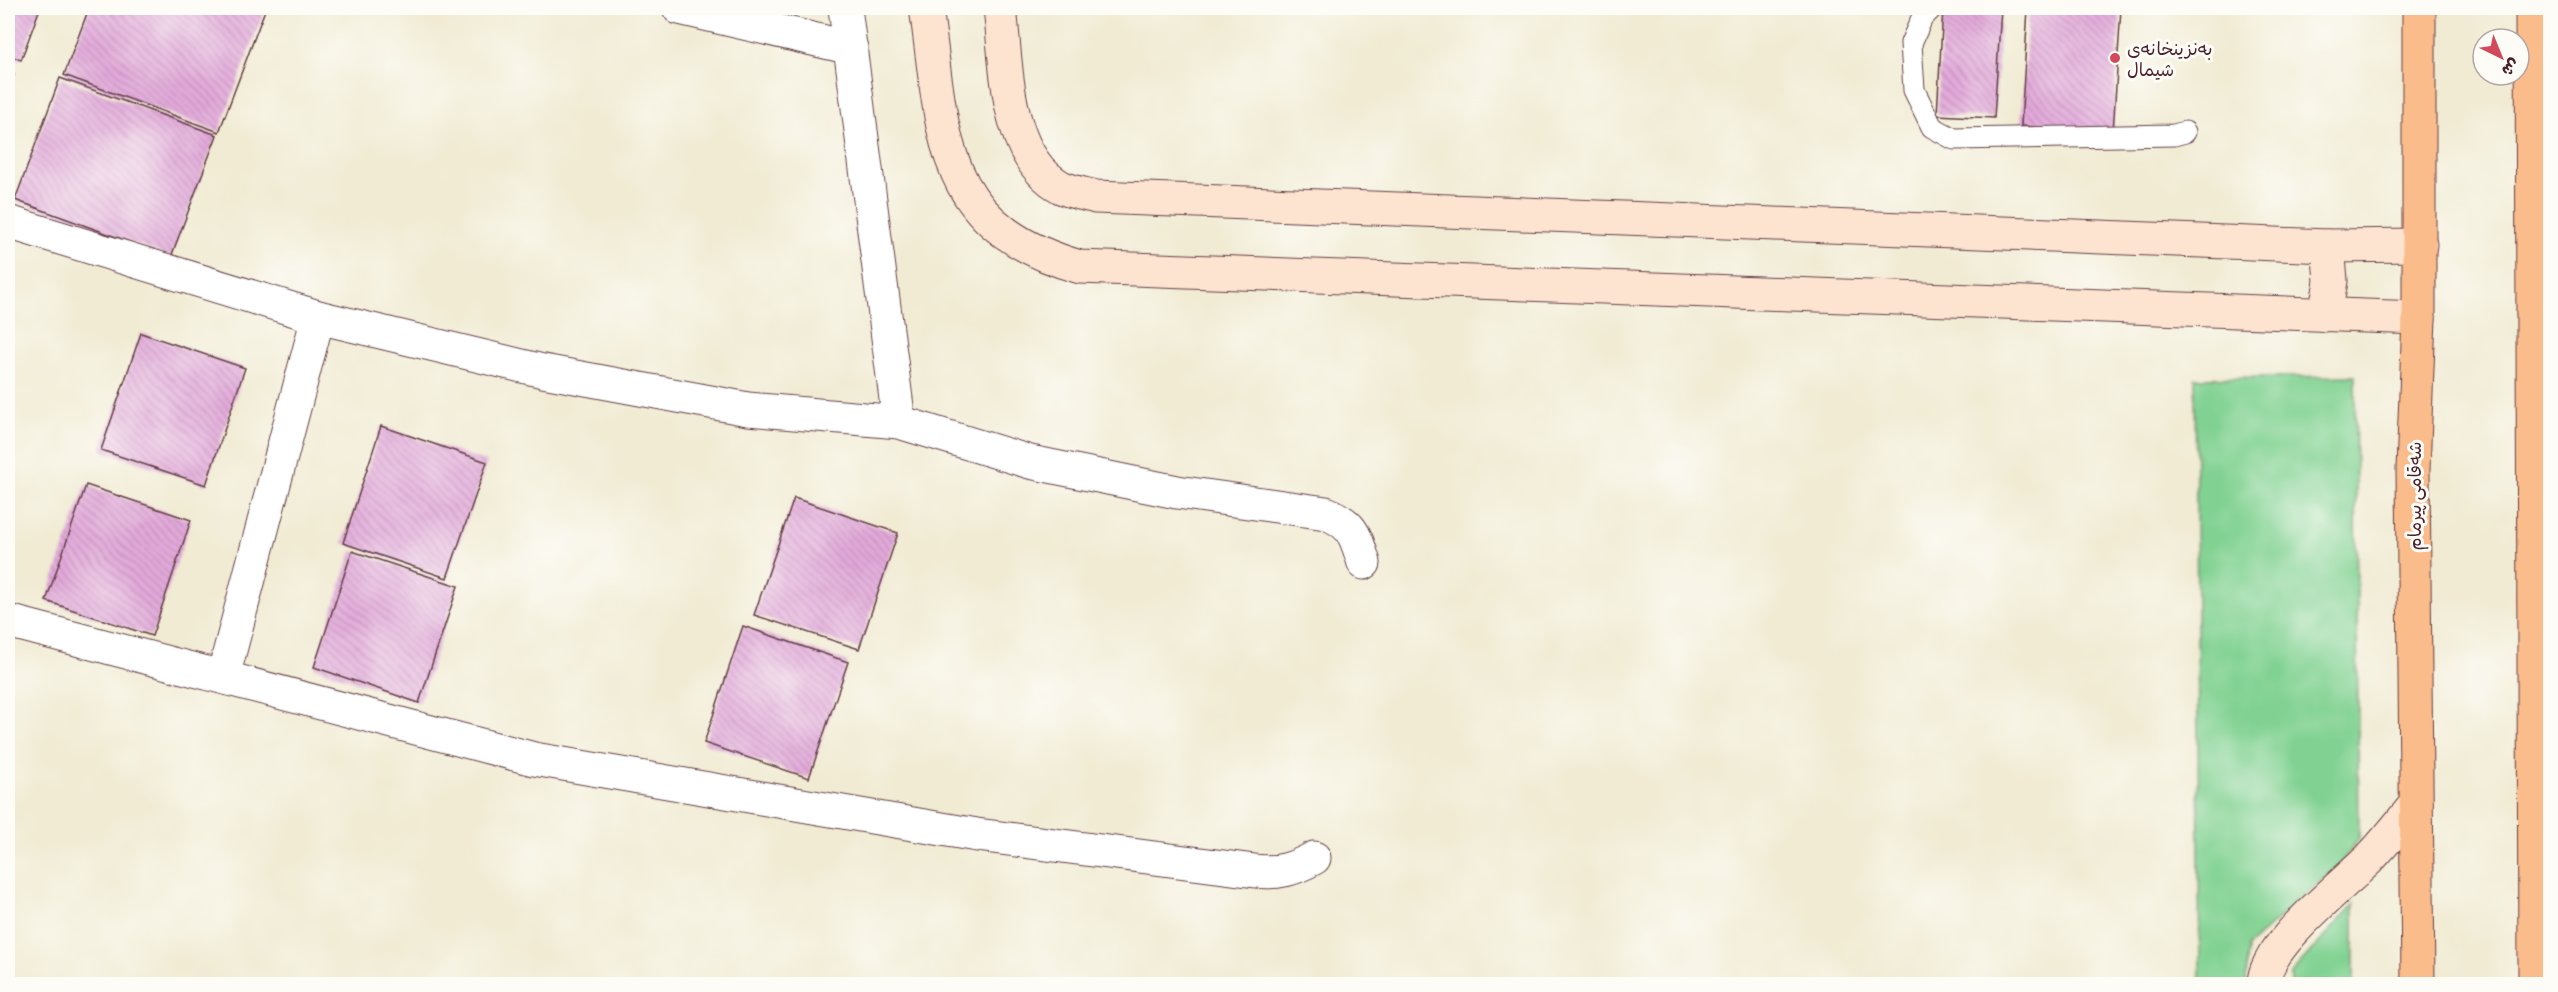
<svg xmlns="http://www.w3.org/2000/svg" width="2558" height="992" font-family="'Patrick Hand','Playpen Sans Arabic',sans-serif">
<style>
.grass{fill:#81d292;stroke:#66785e;stroke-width:1.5}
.building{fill:url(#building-back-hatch)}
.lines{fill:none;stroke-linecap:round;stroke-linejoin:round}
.lane-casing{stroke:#633e44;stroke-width:23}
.street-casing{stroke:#633e44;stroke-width:35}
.secondary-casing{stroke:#633e44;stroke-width:35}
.highway-casing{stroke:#633e44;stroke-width:35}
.lane{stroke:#fff;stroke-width:21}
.street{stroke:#fff;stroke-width:33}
.secondary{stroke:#fde4d1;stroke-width:33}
.highway{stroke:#fabc8b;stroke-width:33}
.poi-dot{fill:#d1495b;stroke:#fdfcf7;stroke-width:2}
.labels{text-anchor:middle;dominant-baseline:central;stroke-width:6;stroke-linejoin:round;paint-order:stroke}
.poi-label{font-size:18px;fill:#4a1f2b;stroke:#fdfcf7;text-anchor:start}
.street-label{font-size:18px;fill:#4a1f2b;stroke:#fdfcf7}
</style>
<defs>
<pattern id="building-back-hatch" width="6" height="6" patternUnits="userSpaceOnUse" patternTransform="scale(1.5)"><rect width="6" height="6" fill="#e3aadb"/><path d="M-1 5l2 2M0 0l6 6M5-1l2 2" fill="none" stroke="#ba8ab2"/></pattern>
</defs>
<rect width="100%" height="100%" fill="#fdfcf7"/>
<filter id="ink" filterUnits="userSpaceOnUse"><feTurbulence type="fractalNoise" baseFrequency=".0167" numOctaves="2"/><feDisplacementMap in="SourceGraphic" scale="12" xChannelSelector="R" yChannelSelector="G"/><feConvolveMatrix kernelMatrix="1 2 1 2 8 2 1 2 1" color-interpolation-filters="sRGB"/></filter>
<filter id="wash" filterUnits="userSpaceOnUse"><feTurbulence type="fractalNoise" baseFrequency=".008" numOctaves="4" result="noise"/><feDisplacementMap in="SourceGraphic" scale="24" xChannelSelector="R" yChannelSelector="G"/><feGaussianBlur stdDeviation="1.35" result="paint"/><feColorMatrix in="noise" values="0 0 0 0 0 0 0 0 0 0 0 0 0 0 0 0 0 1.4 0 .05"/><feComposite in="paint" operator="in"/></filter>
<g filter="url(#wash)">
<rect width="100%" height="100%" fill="#f1ebd3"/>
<g class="grass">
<polygon points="2355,376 2359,839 2340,864 2248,946 2246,984 2200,984 2195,378"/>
<polygon points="2354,904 2354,984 2291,984 2291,974"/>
</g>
<g id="blocks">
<g class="building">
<polygon points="8,8 40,8 21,60 8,55"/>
<polygon points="89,8 258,8 265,10 219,132 64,75"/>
<polygon points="1943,8 2001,8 1994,118 1937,115"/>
<polygon points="2028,8 2121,8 2113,132 2021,126"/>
<polygon points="8,73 14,75 8,92"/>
<polygon points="60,78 217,135 171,257 15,200"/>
<polygon points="141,333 245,368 206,485 101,450"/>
<polygon points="381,426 487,462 447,578 343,543"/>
<polygon points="86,485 191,520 152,636 46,601"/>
<polygon points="794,498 898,533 859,649 754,615"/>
<polygon points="352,551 458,586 419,703 314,667"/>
<polygon points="743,626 848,662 809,778 704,743"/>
</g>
</g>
</g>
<g filter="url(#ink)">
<use href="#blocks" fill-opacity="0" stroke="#633e44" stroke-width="1.5"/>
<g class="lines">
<defs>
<polyline id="lane" points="1932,8 1922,18 1911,43 1914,90 1932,127 1954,139 2174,135 2185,132"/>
<g id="street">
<polyline points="679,8 851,48"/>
<polyline points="845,8 899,422"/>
<path d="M8 222 318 317 543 371 748 409 899 422 1030 462 1177 492 1326 513C1354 525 1355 535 1364 563"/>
<path d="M8 621 534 759 977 835 1255 871C1278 874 1294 869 1314 858"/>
<polyline points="223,677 318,317"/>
</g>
<g id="secondary">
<path d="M926 8C944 133 936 226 1080 267L2419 318"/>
<path d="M1000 8C1007 64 1004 156 1061 187 1071 192 1085 194 1096 197L2328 246 2420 245"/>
<polyline points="2325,315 2331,281 2328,246"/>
<path d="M2264 984C2263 946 2344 885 2371 857 2387 840 2401 822 2416 804"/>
</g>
<g id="highway">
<polyline points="2532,8 2535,984"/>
<polyline points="2418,984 2413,469 2419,318 2419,8"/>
</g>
</defs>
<use href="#lane" class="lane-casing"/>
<use href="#street" class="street-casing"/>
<use href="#secondary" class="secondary-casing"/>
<use href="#highway" class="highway-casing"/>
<use href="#lane" class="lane"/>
<use href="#street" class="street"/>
<use href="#secondary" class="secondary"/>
<use href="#highway" class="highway"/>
</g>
</g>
<circle class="poi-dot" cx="2115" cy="58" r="6"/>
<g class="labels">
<g class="poi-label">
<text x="2127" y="48">بەنزینخانەی<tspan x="2127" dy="21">شیمال</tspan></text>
</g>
<g class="street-label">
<text transform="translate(2414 496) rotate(-90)">شەقامی پیرمام</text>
</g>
</g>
<rect width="2558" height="992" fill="none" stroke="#fdfcf7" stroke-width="30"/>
<g transform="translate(2501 57) rotate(137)"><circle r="28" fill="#fdfcf7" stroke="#b5a4a5" stroke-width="1.5"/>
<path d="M0-4.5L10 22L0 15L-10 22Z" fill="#d1495b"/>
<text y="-9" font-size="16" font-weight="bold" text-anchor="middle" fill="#4a1f2b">ش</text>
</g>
</svg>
